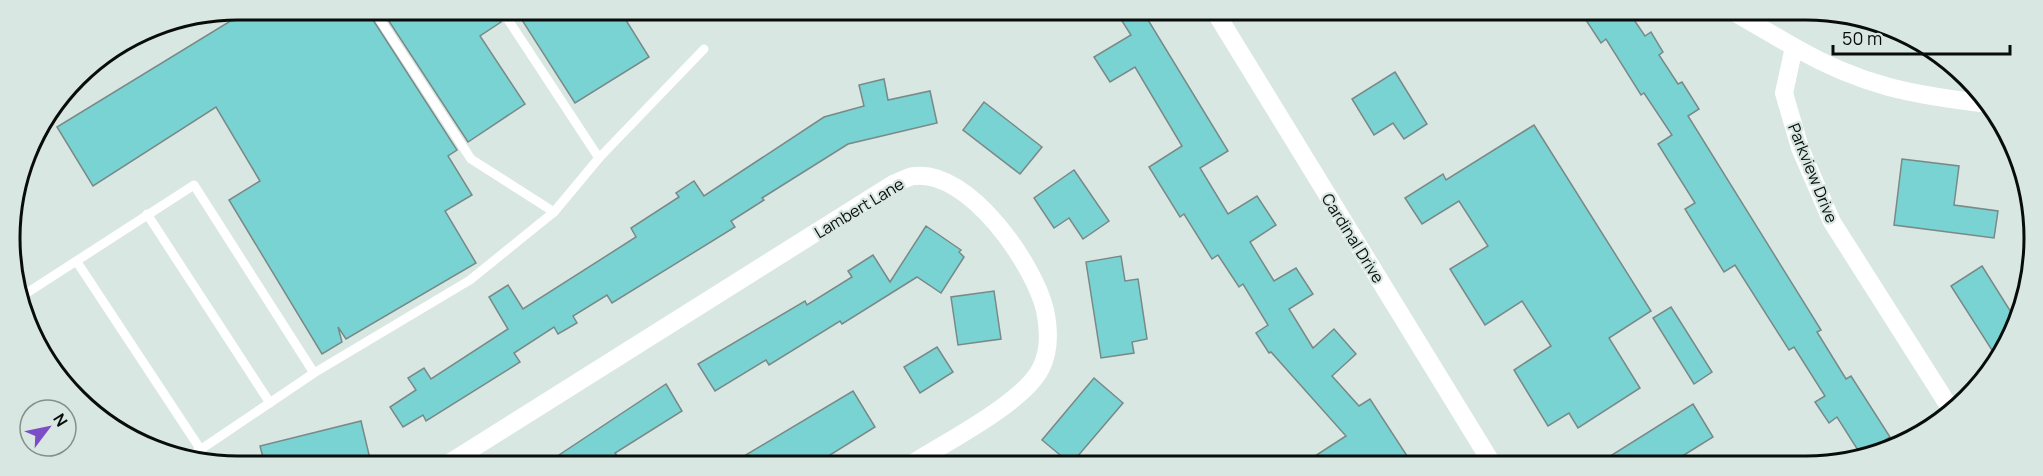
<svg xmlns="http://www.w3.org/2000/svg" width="2043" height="476" font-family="Manrope,sans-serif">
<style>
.building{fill:#79d3d2;stroke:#798988;stroke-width:1.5}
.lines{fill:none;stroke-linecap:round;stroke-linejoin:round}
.lane{stroke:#fff;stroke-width:9}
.street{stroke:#fff;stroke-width:18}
.labels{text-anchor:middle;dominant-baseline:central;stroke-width:4.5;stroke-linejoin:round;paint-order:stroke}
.street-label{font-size:16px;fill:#080d0b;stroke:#d8e7e1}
.rim{fill:none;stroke:#080d0b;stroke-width:3}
</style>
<rect width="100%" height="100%" fill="#d8e7e1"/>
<g class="building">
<polygon points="250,9 366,9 457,150 448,156 472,195 445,211 476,263 346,339 338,327 342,342 322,354 229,200 260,181 216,107 93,186 57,127"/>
<polygon points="381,9 494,9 501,22 480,36 525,104 468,142"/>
<polygon points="509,9 619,9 649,57 575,103 517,12 513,15"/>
<polygon points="1115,10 1142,10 1228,151 1200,168 1228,214 1257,196 1276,225 1250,242 1274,281 1296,268 1313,294 1289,309 1313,348 1334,329 1356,354 1332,376 1359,406 1370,399 1413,465 1301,465 1346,436 1271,352 1269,353 1256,333 1268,325 1243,284 1239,287 1218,255 1212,259 1184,214 1180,217 1149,167 1182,146 1135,67 1110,82 1094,57 1131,35"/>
<polygon points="1580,11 1628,11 1645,36 1651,32 1663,52 1659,55 1678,84 1682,82 1699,109 1688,116 1821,330 1817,332 1846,379 1851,376 1890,437 1861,455 1837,417 1829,423 1815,402 1825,396 1794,347 1789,350 1735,265 1724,272 1685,209 1695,203 1658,144 1672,135 1644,93 1641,95 1606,39 1601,43"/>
<polygon points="1395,72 1427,124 1404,139 1393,123 1374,135 1352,99"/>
<polygon points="884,79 888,100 930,91 937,123 848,144 762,198 764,200 731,221 735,227 612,303 607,295 573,316 577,323 558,334 554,327 514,353 520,362 426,421 423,415 403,427 390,407 416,390 408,378 424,368 431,379 508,329 489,297 508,285 523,309 636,237 631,228 679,197 676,193 694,181 704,196 824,117 864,106 859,85"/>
<polygon points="984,102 1042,147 1020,174 963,130"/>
<polygon points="1534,125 1651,311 1609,338 1640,388 1578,428 1569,413 1548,426 1514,370 1551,346 1522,301 1485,325 1450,269 1488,246 1459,201 1422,224 1405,198 1443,174 1446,180"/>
<polygon points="1902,159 1959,166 1954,205 1998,211 1994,238 1894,225"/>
<polygon points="1074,170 1109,221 1083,239 1069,218 1054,228 1034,198"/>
<polygon points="926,226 961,250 959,252 964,257 941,293 917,277 842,324 840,321 769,365 766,360 715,391 698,364 805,301 807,305 852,277 848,271 873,255 890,282"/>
<polygon points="1121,256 1125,281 1138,279 1147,339 1132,342 1134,353 1101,358 1086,262"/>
<polygon points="1982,266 2016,320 2010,340 1997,358 1951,286"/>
<polygon points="994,291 1001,339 958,345 951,297"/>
<polygon points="1671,307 1712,372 1694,384 1653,318"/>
<polygon points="937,347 953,372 920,393 904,367"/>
<polygon points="1094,378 1123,403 1071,464 1042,440"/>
<polygon points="666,384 682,411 615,453 623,465 544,465"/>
<polygon points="853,391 875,427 814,465 729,465"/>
<polygon points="1693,404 1713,437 1668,465 1596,465"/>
<polygon points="361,421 371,463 361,465 265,465 260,446"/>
</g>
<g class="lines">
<g class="lane">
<polyline points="373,9 471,159 554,212"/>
<polyline points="501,9 599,158"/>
<polyline points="147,214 270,403"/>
<polyline points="77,262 201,450"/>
<polyline points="19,298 194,185 314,373"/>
<polyline points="188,458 314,373 470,280 554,212 599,158 704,49"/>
</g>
<g class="street">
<polyline points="1214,10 1493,465"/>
<polyline points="1732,11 1794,47 1784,93 1800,148 1832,222 1952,411"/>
<path d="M1794 47C1862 86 1912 95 1989 104"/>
<path d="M446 465 893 184C900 182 908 176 915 176 969 170 1034 264 1045 310 1049 329 1050 350 1041 368 1024 403 944 443 910 465"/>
</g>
</g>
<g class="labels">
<g class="street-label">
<text transform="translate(1813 173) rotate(68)">Parkview Drive</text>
<text transform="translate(859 208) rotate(-31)">Lambert Lane</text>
<text transform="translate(1353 238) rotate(58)">Cardinal Drive</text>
</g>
</g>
<path d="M0 0H2043V476H0ZM238 20H1806A218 218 0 0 1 2024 238V238A218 218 0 0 1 1806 456H238A218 218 0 0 1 20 238V238A218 218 0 0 1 238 20Z" fill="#d8e7e1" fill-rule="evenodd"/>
<path class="rim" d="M238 20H1806A218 218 0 0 1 2024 238V238A218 218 0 0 1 1806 456H238A218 218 0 0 1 20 238V238A218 218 0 0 1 238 20Z"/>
<g transform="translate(48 428) rotate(58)"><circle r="28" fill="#d8e7e1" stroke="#85908b" stroke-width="1.5"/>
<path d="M0-4.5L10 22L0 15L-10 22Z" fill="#7c4dc6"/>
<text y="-9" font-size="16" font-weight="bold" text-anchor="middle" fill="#080d0b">N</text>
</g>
<path d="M1833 45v9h177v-9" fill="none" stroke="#080d0b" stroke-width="3"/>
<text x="1842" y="45" font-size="18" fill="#080d0b" stroke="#d8e7e1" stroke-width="4.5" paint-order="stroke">50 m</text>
</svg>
